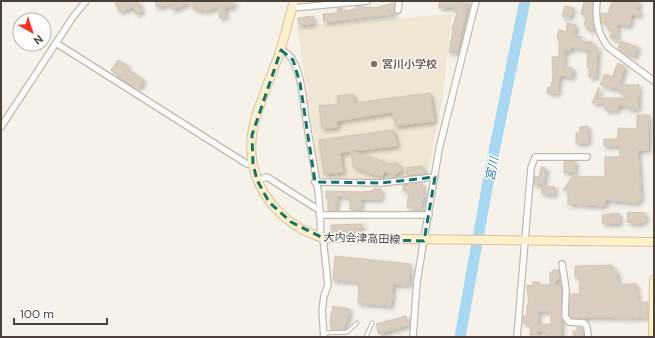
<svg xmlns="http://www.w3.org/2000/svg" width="655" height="338" font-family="'DM Sans','Noto Sans JP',sans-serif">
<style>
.education{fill:#efe6d4}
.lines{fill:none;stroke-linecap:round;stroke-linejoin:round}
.river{stroke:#a6d7f3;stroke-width:11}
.building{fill:#d8cdbf;stroke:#d3c5b2;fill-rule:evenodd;filter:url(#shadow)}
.lane-casing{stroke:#c2b9ac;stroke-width:5}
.street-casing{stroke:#c2b9ac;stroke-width:8}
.secondary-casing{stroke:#d7c499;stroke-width:10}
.lane{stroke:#fff;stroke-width:3}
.street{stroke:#fff;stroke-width:5.5}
.secondary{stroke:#fff0cb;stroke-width:8}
.marked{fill:none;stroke:#0f766e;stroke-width:3;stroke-dasharray:8 5;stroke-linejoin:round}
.education-dot{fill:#8d6e63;stroke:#fff;stroke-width:1.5}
.labels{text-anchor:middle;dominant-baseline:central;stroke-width:3;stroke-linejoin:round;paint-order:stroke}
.education-label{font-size:11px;font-weight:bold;fill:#785e54;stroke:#fff;text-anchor:start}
.street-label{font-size:11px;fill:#4a4238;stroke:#fff}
.water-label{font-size:12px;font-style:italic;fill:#297aaa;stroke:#fff}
</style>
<defs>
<filter id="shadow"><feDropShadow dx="2.5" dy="2.5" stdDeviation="2" flood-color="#0004"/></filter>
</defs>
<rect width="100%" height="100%" fill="#f6f2ea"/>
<polygon class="education" points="452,14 442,101 427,177 381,182 320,177 297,26"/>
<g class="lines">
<polyline class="river" points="460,337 491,166 525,1"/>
</g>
<g class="building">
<polygon points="120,1 138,1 142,12 136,14 133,7 120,12 115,3"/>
<polygon points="155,1 193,1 173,10 170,4 157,7"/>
<polygon points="194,1 199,1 200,3 206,1 234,1 234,6 224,8 226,17 220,18 218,7 206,11 193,9"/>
<polygon points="439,1 468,1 457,53 449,52 453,30 452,29 457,12 454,11 455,7 439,8"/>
<polygon points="584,1 593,1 593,31 586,28 587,26 584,24 587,15 581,14"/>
<polygon points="612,1 639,1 637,10 640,11 639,16 632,14 629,26 617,24 617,40 610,37 612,29 608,30 608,23 602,23 601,19 601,13 608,14"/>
<polygon points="393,3 394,14 324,22 323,14 338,13 337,8 342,8 343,11 356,9 356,6 375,8"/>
<polygon points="565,6 573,8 570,18 562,16"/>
<polygon points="313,16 314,23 299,25 298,18"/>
<polygon points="567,23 576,25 573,36 581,37 581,41 592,42 592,46 598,48 596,77 589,77 589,68 587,67 588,50 571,47 570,51 564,51 564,63 566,67 573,68 572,77 559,76 558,93 547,93 548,87 551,87 553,76 552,57 559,57 559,39 557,39 559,30 566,32"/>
<polygon points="620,41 638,47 635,57 618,49"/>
<polygon points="118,60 129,67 127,69 144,80 139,88 117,77 118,75 111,70"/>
<polygon points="618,63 625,67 619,85 639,85 638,109 628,109 628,106 618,105 618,110 605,110 605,103 592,103 599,87 599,98 631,98 620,93 620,90 613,87 612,89 600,84 605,74 612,77"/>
<polygon points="430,93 434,121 395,126 393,112 337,121 337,127 322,129 319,106 338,104 337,96 353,94 354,103"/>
<polygon points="637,115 649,115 648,150 638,150 641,200 638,200 638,203 605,200 605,206 568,204 568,190 563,190 573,176 605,177 605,157 620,157 620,146 604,146 604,139 618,139 618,128 637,129"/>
<polygon points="588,126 588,143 576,143 576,133 580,133 580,127"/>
<polygon points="393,130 397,146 352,151 390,164 394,162 398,164 402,171 394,175 384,171 382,177 353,167 351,151 340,153 343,172 324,174 319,140"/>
<polygon points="564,161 575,161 575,172 564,173"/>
<polygon points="422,166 424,174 407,176 406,168"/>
<polygon points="541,167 546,168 543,186 534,184 535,176 539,177"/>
<polygon points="422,183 424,196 421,209 407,207 409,191 403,191 403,185"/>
<polygon points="542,186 555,187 554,195 541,193"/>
<polygon points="373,189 381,189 381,199 361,199 361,209 350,209 350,198 348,197 337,196 336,211 328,211 328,198 326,198 326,191 361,192 373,191"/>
<polygon points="628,212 645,213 645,222 639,222 639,224 627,222"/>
<polygon points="619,213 620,223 603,224 602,215"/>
<polygon points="362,224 361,232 331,232 331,225"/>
<polygon points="335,256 410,264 409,285 393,284 391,306 358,303 359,282 333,280"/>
<polygon points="612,265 612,271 617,271 618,284 636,284 638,302 648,302 648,317 638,317 638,318 585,317 585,319 571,317 569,315 570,294 580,294 579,277 575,277 575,266"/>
<path d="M553 270H559L560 278 553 285H561L562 289 561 337H546L547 332 537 331V335H530L531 324 523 323V316H527V305H529L527 285 532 286 533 282H539V285H550V272H553ZM538 311 551 312V324H538Z"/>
<polygon points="333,306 350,309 346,324 344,324 344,329 332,330 330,321"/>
<polygon points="406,316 409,325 379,334 376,324"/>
<polygon points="577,327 582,328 584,337 574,337 573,331 577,331"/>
</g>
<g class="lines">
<defs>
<g id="lane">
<polyline points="324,333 347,332 357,323"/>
<polyline points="366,337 372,323"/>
</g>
<g id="street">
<path d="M597 1C595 19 597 32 608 47L654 81"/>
<polyline points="292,8 367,1"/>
<polyline points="398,10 399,1"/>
<polyline points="56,43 247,164 253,164"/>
<path d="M281 50C286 52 289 54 292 59 303 78 303 104 307 125 312 159 323 203 320 237"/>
<polyline points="1,127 73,17 86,1"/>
<polyline points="257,180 267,177 319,210"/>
<polyline points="315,182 381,183 435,177"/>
<polyline points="319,215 429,215"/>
<polyline points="323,238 328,285 324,296 322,311 324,337"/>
<polyline points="562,264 566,289 565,316 569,322 584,323 587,327 588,337"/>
<polyline points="413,337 417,281 439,149 476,1"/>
<polyline points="517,337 531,168 535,157 587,157"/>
</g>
<g id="secondary">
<path d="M294 1C289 18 285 37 279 54 271 78 255 111 252 135 246 184 278 224 323 238L654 242"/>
<polyline points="653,337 654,280"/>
</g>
</defs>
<use href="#lane" class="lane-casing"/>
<use href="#street" class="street-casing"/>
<use href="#secondary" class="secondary-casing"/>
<use href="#lane" class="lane"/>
<use href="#street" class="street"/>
<use href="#secondary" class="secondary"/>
</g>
<path class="marked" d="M281 50 293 60 300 83 315 182 381 183 435 177 424 241 323 238 291 222 269 202 257 180 253 164 252 135Z"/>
<circle class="education-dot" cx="374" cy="64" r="4"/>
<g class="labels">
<g class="education-label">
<text x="382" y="64">宮川小学校</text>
</g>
<g class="street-label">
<text transform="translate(362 238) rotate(2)">大内会津高田線</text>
</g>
<g class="water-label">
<text transform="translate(492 169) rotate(-79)">宮川</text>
</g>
</g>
<rect width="655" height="338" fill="none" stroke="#4a4238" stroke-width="4"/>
<g transform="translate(32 32) rotate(141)"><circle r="19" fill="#ffffff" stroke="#b7b3af"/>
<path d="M0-3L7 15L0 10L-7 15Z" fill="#ff3018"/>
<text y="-6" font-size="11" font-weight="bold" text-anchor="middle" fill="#4a4238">N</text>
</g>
<path d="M14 318v6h93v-6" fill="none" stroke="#4a4238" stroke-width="2"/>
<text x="20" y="318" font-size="12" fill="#4a4238" stroke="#ffffff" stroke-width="3" paint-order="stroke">100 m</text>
</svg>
